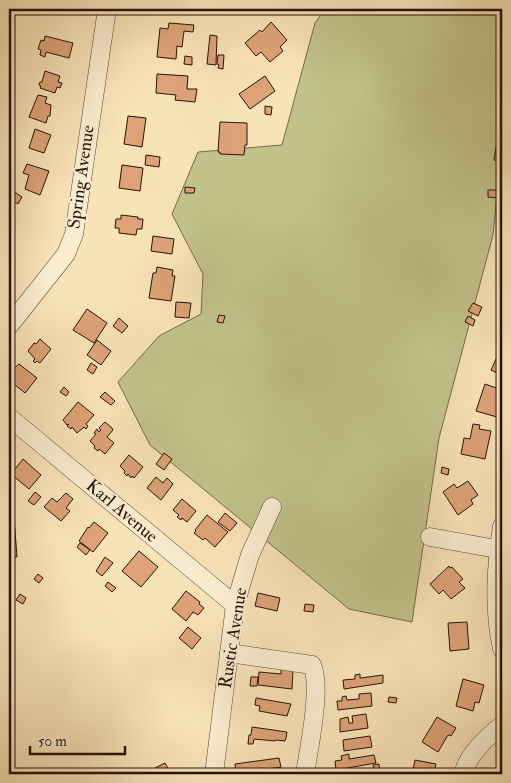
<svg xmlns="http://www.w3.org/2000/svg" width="511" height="783" font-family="'IM FELL Double Pica',serif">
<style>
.green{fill:#c2c38b;stroke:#746a48}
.building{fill:#dda278;stroke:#271206}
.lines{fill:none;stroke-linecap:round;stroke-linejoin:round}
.minor-casing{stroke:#5b4632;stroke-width:19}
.minor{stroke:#faedd0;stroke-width:18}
.labels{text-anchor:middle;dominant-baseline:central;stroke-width:4;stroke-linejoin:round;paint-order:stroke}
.street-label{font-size:18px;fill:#271206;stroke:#faedd0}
</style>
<rect width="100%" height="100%" fill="#f8e3b7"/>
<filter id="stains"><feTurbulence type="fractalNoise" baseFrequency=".004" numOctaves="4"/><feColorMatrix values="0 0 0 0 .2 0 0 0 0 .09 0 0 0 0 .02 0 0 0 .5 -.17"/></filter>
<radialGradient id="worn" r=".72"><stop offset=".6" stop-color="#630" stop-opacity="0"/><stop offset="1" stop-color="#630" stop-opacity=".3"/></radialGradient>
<polygon class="green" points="325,9 502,9 502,145 493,235 439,438 412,622 349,609 150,445 118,382 159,336 201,314 203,274 172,214 198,152 282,145 315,23"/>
<g class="building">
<polygon points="271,22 287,40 280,47 283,51 270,62 261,52 256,56 245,43 260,30 262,32"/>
<polygon points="169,23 194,25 193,32 184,31 182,47 177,46 176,59 157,57 160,28 168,29"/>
<polygon points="9,24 15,26 13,33 9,32"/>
<polygon points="210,35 217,36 216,65 207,64"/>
<polygon points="45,36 73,43 69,58 46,52 45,57 40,55 41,50 38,49 41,40 44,41"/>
<polygon points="218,55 224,55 223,69 218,68 219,65 217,64"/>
<polygon points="185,56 192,57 192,65 184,64"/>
<polygon points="45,71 60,76 58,82 62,83 60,88 57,87 55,93 40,88 41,86 39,85 40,82 42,82"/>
<polygon points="157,74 188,76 187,89 197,89 195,102 175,100 176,95 156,93"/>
<polygon points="265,76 275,91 250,109 239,94"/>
<polygon points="38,95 47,97 45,103 51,105 50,116 48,116 46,123 29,117"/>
<polygon points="265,106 272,107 271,115 265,114"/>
<polygon points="128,116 146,118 142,147 124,144"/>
<polygon points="220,122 247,123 247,145 245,145 244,155 220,154 220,152 218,152"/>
<polygon points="35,129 51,135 44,153 29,148"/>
<polygon points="496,147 502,148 502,161 494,160"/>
<polygon points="146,155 160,157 159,167 145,165"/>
<polygon points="27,164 49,171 40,195 25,189 29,175 23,173"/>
<polygon points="122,165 143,168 140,191 119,188"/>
<polygon points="185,187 195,188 194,193 185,193"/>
<polygon points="10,189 22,197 18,204 9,198"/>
<polygon points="488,190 502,190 502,198 488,197"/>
<polygon points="121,215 138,217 138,219 143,219 142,229 137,229 136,235 119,233 119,228 115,228 116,219 121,219"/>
<polygon points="153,236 174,239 172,254 151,251"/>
<polygon points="157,267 173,270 172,276 175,276 171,301 149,298 153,273 156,273"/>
<polygon points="176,302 191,303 189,318 175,317"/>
<polygon points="473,303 482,307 478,316 468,311"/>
<polygon points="87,309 107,323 94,343 73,330"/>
<polygon points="219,315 225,316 223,323 217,322"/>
<polygon points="468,316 475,320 473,326 465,322"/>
<polygon points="119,318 128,326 122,333 113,326"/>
<polygon points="40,339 51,349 40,363 37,361 35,363 33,361 35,359 28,351 34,343 36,344"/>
<polygon points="97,340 111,351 101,365 87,355"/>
<polygon points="502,346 502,375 491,370"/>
<polygon points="91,363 97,367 93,374 87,370"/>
<polygon points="19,364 37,378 25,393 9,380 11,375 9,373"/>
<polygon points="485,384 502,390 499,400 502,402 497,417 476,411"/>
<polygon points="64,387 69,392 66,396 60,392"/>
<polygon points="105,392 115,401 111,405 100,397"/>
<polygon points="78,402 94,415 86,424 88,426 86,429 84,427 77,433 72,427 71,429 67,426 69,424 67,425 63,420"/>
<polygon points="105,422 112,428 113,430 107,437 114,443 105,454 99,449 98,451 94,448 95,446 90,441 96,434 94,433 97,429 99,432 101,430 99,428"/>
<polygon points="473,424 480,425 479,429 491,431 485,459 461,454 464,438 470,439"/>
<polygon points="164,453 172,459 164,470 156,464"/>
<polygon points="129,455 143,467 134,478 132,476 131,478 128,474 127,476 124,473 125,471 120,466"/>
<polygon points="23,459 41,475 29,489 11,474"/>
<polygon points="442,467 449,469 448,475 441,473"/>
<polygon points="156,477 163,483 167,478 173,484 161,500 147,488"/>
<polygon points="468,481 478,495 471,500 473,504 458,515 443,492 454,484 457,488"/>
<polygon points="35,492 41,497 34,505 28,501"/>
<polygon points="66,493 73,499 66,508 70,511 61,521 44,507 52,498 57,502"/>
<polygon points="182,499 196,511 187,522 182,518 181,520 177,517 179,515 173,510"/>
<polygon points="225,513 237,523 230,531 218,522"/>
<polygon points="207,515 228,532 215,547 205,538 203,540 194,533 196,531 195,530"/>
<polygon points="14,518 17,557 9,557 9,519"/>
<polygon points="94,522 108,533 93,552 79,541 88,527 89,528"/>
<polygon points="80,543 90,550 86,555 77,547"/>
<polygon points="139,551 158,567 141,587 122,571"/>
<polygon points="105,557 113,563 102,576 96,571"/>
<polygon points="449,566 450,568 452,567 463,579 459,582 465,588 451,599 443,590 439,594 430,584"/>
<polygon points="38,574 43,578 39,583 34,579"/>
<polygon points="108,582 116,588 112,592 105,586"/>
<polygon points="186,591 200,602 199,604 204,608 198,615 193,612 186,621 172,609"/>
<polygon points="258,593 280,598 277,611 255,606"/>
<polygon points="20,594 26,598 23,604 16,600"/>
<polygon points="305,604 314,605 313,612 304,611"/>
<polygon points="467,622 469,649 450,651 448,623"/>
<polygon points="188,627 201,638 192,649 179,638"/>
<polygon points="281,669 293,670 292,689 258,685 259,672 281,674"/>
<polygon points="360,674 360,678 383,675 383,683 344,689 343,680 355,679 355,675"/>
<polygon points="251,677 258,677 257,686 250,686"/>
<polygon points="463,679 484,685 479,703 475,702 473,711 456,706"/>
<polygon points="371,693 372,706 338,710 337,701 342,701 342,697 346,696 347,700 359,699 359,694"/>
<polygon points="389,697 397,698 396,703 388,702"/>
<polygon points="256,698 291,704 287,716 259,711 260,706 255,705"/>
<polygon points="366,714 368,728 340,732 340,719 348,717 349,723 353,723 352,716"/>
<polygon points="437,717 456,728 451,736 448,735 438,752 422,742"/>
<polygon points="252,727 287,732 286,738 285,741 275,740 275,741 254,739 253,744 248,744 249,735 251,735"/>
<polygon points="370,736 372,747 344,751 343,740"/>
<polygon points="349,754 349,759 374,755 376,763 336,770 335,761 342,760 341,756"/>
<polygon points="279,758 281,767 268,769 269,774 251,774 251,772 236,774 235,764"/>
<polygon points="415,760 436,764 434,774 412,774"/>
<polygon points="165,763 169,770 172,769 174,774 151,774 149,771"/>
<polygon points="379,764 380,774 338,774 338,773 361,769 362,774 374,772 373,765"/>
</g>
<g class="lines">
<defs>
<g id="minor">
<polyline points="9,326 66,254 74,234 107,9"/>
<polyline points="9,417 235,605"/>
<path d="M502 526C496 567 493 608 502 649"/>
<polyline points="430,537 502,550"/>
<path d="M229 653 312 665C322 686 309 748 305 774"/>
<polyline points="214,774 235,605 250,555 272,507"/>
<path d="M463 774C469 753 486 738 502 725"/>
</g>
</defs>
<use href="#minor" class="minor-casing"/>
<use href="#minor" class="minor"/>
</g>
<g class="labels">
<g class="street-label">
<text transform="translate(81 177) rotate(-82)">Spring Avenue</text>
<text transform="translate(122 511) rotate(40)">Karl Avenue</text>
<text transform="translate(233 638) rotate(-81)">Rustic Avenue</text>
</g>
</g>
<rect width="511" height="783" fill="none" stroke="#f8e3b7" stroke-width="30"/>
<rect x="10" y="10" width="491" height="763" fill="none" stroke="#271206" stroke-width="2.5"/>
<rect x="15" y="15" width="481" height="753" fill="none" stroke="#271206"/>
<path d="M30 746v8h95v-8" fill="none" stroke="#271206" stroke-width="2.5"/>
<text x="38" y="746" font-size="15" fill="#271206" stroke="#faedd0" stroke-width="4" paint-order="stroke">50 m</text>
<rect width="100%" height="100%" filter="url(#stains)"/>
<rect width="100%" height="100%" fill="url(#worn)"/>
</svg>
